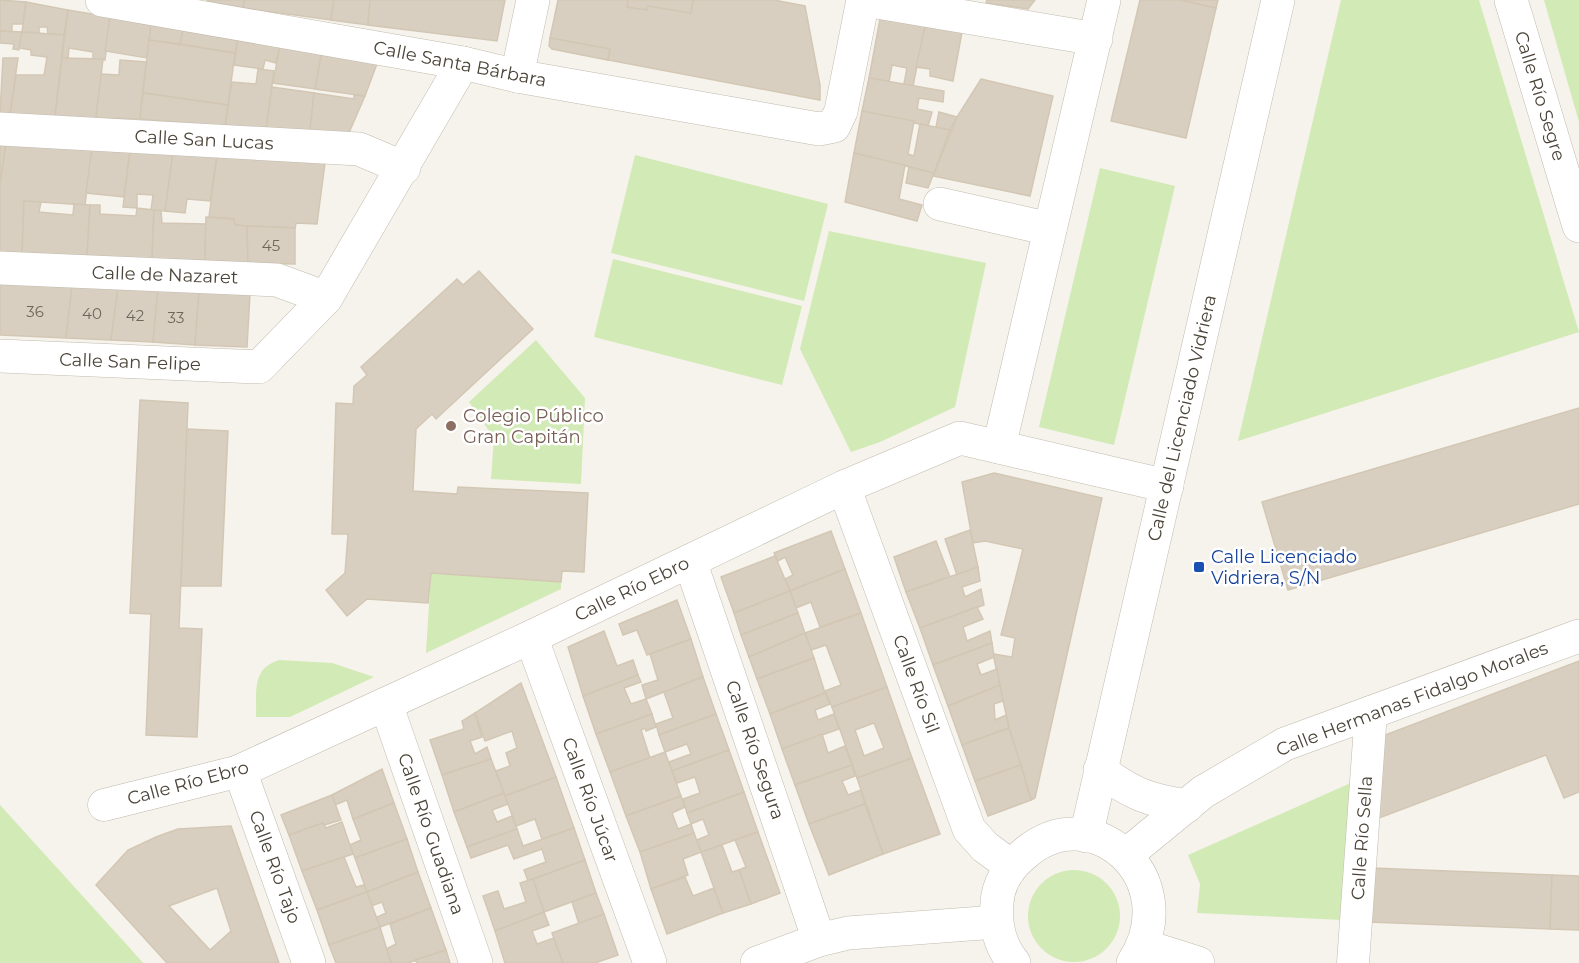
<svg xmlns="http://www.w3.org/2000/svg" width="1579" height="963" font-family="Montserrat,sans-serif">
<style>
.green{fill:#d2eab5}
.building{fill:#d8cfc1;stroke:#d3c7b4;stroke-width:1.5;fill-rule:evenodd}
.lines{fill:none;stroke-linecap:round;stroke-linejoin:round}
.pedestrian-casing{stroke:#c2bbae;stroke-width:33}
.minor-casing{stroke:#c2bbae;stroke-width:34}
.pedestrian{stroke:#fff;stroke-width:32}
.minor{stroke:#fff;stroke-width:33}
.education-dot{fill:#8d6e63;stroke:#fff;stroke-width:2}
.transit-dot{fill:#1a4fb4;stroke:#fff;stroke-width:2}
.labels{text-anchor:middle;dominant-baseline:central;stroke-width:5;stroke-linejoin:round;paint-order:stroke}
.number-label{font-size:15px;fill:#6e675b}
.street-label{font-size:18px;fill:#4b4439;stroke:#fff}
.education-label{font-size:18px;fill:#785e54;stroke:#fff;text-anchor:start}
.transit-label{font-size:18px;fill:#164399;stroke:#fff;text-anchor:start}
</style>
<rect width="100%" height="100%" fill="#f6f3ec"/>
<g class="green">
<polygon points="1341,0 1479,0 1579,332 1238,441"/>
<polygon points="1544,0 1579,0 1579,122"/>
<polygon points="635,155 828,204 804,301 611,253"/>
<polygon points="1100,168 1175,186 1114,445 1039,427"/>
<polygon points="829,231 986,263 955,407 880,442 851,452 800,349"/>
<polygon points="613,259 802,306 782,385 594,337"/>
<polygon points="536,340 585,398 581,484 491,479 494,438 469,402"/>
<polygon points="431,573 561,582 561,589 426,653"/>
<path d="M279 660 332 663 374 677 290 717H256C257 692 251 669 279 660Z"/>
<polygon points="1353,782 1342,920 1197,913 1200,884 1188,855"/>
<polygon points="0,805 128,946 143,963 0,963"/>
<circle cx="1074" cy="916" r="46"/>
</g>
<g class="building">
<polygon points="0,0 26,2 23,24 12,24 12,32 0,31"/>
<polygon points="244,0 334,0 331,20 243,8"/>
<polygon points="244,0 243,8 207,1 207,0"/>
<polygon points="334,0 370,0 368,25 331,20"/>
<polygon points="370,0 505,0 497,41 368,25"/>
<polygon points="558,0 628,0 627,7 647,10 648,6 691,13 693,0 774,0 805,6 820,85 820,100 608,60 610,49 550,38"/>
<polygon points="628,0 693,0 691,13 648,6 647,10 627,7"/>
<polygon points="987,0 1035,0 1028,9 986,3"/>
<polygon points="1140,0 1181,0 1216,8 1186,138 1111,121"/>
<polygon points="1181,0 1218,0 1216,8"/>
<polygon points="26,2 68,10 64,35 48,34 47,27 39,27 39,33 22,32"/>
<polygon points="68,10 110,17 105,60 93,59 93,52 69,48 68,58 62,58"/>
<polygon points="110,17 151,25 147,58 105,51"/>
<polygon points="880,19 925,26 913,86 904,84 907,68 892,65 889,82 869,78"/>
<polygon points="151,25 183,30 180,44 149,40"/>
<polygon points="925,26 962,32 953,81 930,76 930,69 916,67"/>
<polygon points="183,30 238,37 235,53 180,44"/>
<polygon points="0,31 22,32 19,50 13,49 14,44 0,43"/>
<polygon points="22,32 64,35 55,117 10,114 16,75 44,75 47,57 31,55 31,50 19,48"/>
<polygon points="238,37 280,45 276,63 265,60 263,69 234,65"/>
<polygon points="550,38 610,49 608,60 552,49 549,46"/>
<polygon points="149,40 235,53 228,105 143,93"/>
<polygon points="280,45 322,51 315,89 273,83"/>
<polygon points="322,51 378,61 365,96 315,89"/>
<polygon points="3,58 18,58 10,114 0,113"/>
<polygon points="62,58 103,59 96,118 55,117"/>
<polygon points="120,60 146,62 140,119 96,118 101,74 119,75"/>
<polygon points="258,69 274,71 266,129 225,126 232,82 256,84"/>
<polygon points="869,78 944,91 943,102 919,98 917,109 932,112 928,126 862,111"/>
<polygon points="981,79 1053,96 1030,196 933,176 957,117"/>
<polygon points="272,87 314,93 310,131 266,129"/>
<polygon points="143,93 228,105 225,126 140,119"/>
<polygon points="314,93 354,99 354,95 365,96 348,135 310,131"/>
<polygon points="862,111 914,121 908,154 914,156 920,124 950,130 934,173 854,153"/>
<polygon points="939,112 957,117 950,130 936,127"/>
<polygon points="0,143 6,143 0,186"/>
<polygon points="6,143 92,148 85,205 24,201 22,253 0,252 0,186"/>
<polygon points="92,148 130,151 124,197 86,193"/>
<polygon points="130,151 173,153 165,211 151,210 153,195 137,194 137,208 123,207"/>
<polygon points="173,153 217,156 210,201 187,199 185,213 165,211"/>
<polygon points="854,153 905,165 899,199 922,205 917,221 845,202"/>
<polygon points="217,156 325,163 317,224 296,223 295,228 247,226 235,225 234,219 209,217"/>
<polygon points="909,167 934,173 928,188 906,183"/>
<polygon points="24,201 41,202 39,212 73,215 74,204 90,205 87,256 22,253"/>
<polygon points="90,205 100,205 100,214 136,216 137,208 154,210 152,259 87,256"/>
<polygon points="154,210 161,211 162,223 206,224 205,260 152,259"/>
<polygon points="206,217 234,219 235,225 247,226 248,263 205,260"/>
<polygon points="247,226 295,228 295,264 248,263"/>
<polygon points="479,271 533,329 436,419 432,414 416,429 413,491 457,494 458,487 588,493 584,572 562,571 561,582 431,573 428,603 367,599 347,616 326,590 345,573 348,534 332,534 336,403 353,404 354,386 367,375 361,367 457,279 463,285"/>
<polygon points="0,283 72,286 66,338 0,335"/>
<polygon points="72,286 118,288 111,340 66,338"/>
<polygon points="118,288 158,290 153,342 111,340"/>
<polygon points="158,290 199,292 195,345 153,342"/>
<polygon points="199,292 250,294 247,347 195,345"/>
<polygon points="140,400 188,403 179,628 202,629 197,737 146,735 151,614 130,613"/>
<polygon points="1579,408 1579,504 1288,590 1262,502"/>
<polygon points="187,429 228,431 221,586 181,586"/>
<polygon points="994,473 1102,498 1035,798 1031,800 1009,728 993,654 1012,657 1015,638 1001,635 1023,549 985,541 973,543 962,482"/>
<polygon points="970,530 978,567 957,575 945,539"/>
<polygon points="831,531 845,569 790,591 785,579 793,575 785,557 778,561 774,553"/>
<polygon points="936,541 950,577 906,592 894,557"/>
<polygon points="775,556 790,591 734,613 721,577"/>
<polygon points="978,567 980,581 962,587 965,597 981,589 984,605 920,628 906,592"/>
<polygon points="845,569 861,613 820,627 811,602 796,608 790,591"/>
<polygon points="790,591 798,613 741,635 734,613"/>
<polygon points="677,600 691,639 647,655 637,630 623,635 619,624"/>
<polygon points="977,607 983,619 963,627 967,641 990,631 992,643 933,665 920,628"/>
<polygon points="798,613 805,633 749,657 741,635"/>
<polygon points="861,613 887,687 832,707 825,691 841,685 826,645 811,650 805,633"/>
<polygon points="604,631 617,666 633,660 638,675 583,696 568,647"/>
<polygon points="805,633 814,658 757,679 749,657"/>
<polygon points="691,639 703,677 646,699 642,685 658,680 650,654"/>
<polygon points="992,643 994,657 977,664 981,675 997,669 1000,685 948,706 933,665"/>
<polygon points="814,658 825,693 770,714 757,679"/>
<polygon points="1579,661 1579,792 1564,798 1546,755 1374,820 1380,737"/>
<polygon points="638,675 641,682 624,688 631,704 646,699 652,714 596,734 583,696"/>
<polygon points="703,677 716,714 659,735 656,724 673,718 664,692"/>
<polygon points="521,683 556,777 505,796 496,771 510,766 506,753 517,748 512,731 485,741 475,713"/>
<polygon points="1000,685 1003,701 994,704 995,720 1006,715 1009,728 962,745 948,706"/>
<path d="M887 687 912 758 857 778 832 707ZM874 723 884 748 864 756 855 730Z"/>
<polygon points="825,693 830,704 815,710 818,720 834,714 839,729 782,749 770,714"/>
<polygon points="475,713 482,737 470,741 475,754 487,747 491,759 442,775 430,740 464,729 462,721"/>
<polygon points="652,714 656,727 646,731 645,728 641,730 650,758 610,772 596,734"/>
<polygon points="716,714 729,750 672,771 669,762 691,754 687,744 665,752 659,735"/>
<polygon points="1009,728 1021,765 975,781 962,745"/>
<polygon points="822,734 828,753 845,746 852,765 795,785 782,749"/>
<polygon points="729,750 744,792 687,813 683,799 700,793 695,777 677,783 672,771"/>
<polygon points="665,752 681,796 626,816 610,772"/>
<polygon points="912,758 940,834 883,854 857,778"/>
<polygon points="491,759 504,793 454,812 442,775"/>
<polygon points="852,765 855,776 842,781 848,795 861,790 865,804 809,824 795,785"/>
<polygon points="1021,765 1031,800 988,816 975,781"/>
<polygon points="382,769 394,803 353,819 347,800 335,805 332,795"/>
<polygon points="556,777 574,828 542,839 535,819 516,826 505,796"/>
<polygon points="744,792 758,832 701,852 697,840 709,835 703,819 691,824 687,813"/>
<polygon points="504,793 508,804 492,810 497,822 512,816 517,829 467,847 454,812"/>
<polygon points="332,795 341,820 324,825 323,823 289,835 281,815"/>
<polygon points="681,796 685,807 672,813 678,829 691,824 694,833 640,852 626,816"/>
<polygon points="394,803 407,839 355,858 350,845 361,840 353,819"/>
<polygon points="865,804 883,854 829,875 809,824"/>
<polygon points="342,822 353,854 302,871 289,835 323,823 326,828"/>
<path d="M231 826 279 963H167L96 885 128 850 156 837 178 829ZM217 888 231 931 210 950 169 906Z"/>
<polygon points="574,828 585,860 528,881 524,870 546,862 542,849 514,859 508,845 471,858 467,847 517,829 523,846"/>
<polygon points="758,832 780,893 751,904 739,870 746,867 735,840"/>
<polygon points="694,833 701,852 683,859 688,875 651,889 640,852"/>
<polygon points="407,839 418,872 367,892 355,858"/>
<polygon points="722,845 732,872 739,870 751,904 723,913 701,852"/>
<polygon points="344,857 356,887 364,885 367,892 317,910 302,871"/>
<polygon points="585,860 596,893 544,912 533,879"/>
<polygon points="1371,868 1552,875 1550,929 1369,922"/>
<polygon points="418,872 431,908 380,927 375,918 386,913 382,902 371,906 367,892"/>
<polygon points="1552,875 1579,876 1579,930 1550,929"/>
<polygon points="685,877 693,896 714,888 723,913 667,934 651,889"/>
<polygon points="533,879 544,912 495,931 483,896 498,891 504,909 526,902 520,883"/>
<polygon points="367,892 380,927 329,945 317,910"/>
<polygon points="596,893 604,914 579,924 572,902"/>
<polygon points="431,908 446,950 408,963 391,963 386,949 396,944 390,924"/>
<polygon points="544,912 549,925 532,931 537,944 554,938 563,963 505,963 495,931"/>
<polygon points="604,914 618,955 595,963 563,963 552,933"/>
<polygon points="380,927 391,963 336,963 329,945"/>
<polygon points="446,950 450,963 417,963 415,960"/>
</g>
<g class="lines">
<defs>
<g id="pedestrian">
<polyline points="104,805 240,771"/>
<polyline points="1353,963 1371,712"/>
</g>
<g id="minor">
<polyline points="102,0 463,63 517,76 819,129 834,126 841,111 863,0"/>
<polyline points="865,0 1096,39"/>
<polyline points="1511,0 1579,226"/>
<polyline points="517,76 533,0"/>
<polyline points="0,129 359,149 404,168"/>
<polyline points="940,204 1050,229"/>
<polyline points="0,268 277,280 326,298"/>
<polyline points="0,356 259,367 326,298 463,63"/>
<polyline points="999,447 1104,0"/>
<polyline points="844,487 969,829 985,847 1011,866"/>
<polyline points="690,561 819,940"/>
<polyline points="531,637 650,963"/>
<polyline points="386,704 476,963"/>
<path d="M1100 770C1132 794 1148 800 1187 806"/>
<polyline points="1086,836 1278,0"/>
<polyline points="1126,855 1203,792 1285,744 1579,636"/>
<polyline points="1144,946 1198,963"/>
<polyline points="309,963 240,771 531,637 844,487 960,438 1167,486"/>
<polyline points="757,963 819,940 848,933 996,922"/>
<path d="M1014 963C999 945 995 925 997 903 998 885 1008 868 1022 856 1090 792 1188 879 1133 963"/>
</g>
</defs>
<use href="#pedestrian" class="pedestrian-casing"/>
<use href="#minor" class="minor-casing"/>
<use href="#pedestrian" class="pedestrian"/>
<use href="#minor" class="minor"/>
</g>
<circle class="education-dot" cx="451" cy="426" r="6"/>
<rect class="transit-dot" x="1193" y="561" width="12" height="12" rx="3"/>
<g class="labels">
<g class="number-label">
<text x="271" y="245">45</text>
<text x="35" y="311">36</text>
<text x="92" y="313">40</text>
<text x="135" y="315">42</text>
<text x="176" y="317">33</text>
</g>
<g class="street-label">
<text transform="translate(460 64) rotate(11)">Calle Santa Bárbara</text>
<text transform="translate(1540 96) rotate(73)">Calle Río Segre</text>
<text transform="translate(204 140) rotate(3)">Calle San Lucas</text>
<text transform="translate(165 275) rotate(2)">Calle de Nazaret</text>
<text transform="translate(130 362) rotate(2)">Calle San Felipe</text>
<text transform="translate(1182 418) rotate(-77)">Calle del Licenciado Vidriera</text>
<text transform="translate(632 589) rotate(-26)">Calle Río Ebro</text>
<text transform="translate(916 684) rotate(70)">Calle Río Sil</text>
<text transform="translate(1412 699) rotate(-21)">Calle Hermanas Fidalgo Morales</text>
<text transform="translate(755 750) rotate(71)">Calle Río Segura</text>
<text transform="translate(188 783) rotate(-15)">Calle Río Ebro</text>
<text transform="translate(590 800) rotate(70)">Calle Río Júcar</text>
<text transform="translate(431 834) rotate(71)">Calle Río Guadiana</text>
<text transform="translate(1362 838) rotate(-86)">Calle Río Sella</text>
<text transform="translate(275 867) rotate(70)">Calle Río Tajo</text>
</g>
<g class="education-label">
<text x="463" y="416">Colegio Público<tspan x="463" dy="21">Gran Capitán</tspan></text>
</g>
<g class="transit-label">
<text x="1211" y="557">Calle Licenciado<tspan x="1211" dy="21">Vidriera, S/N</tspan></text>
</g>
</g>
</svg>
